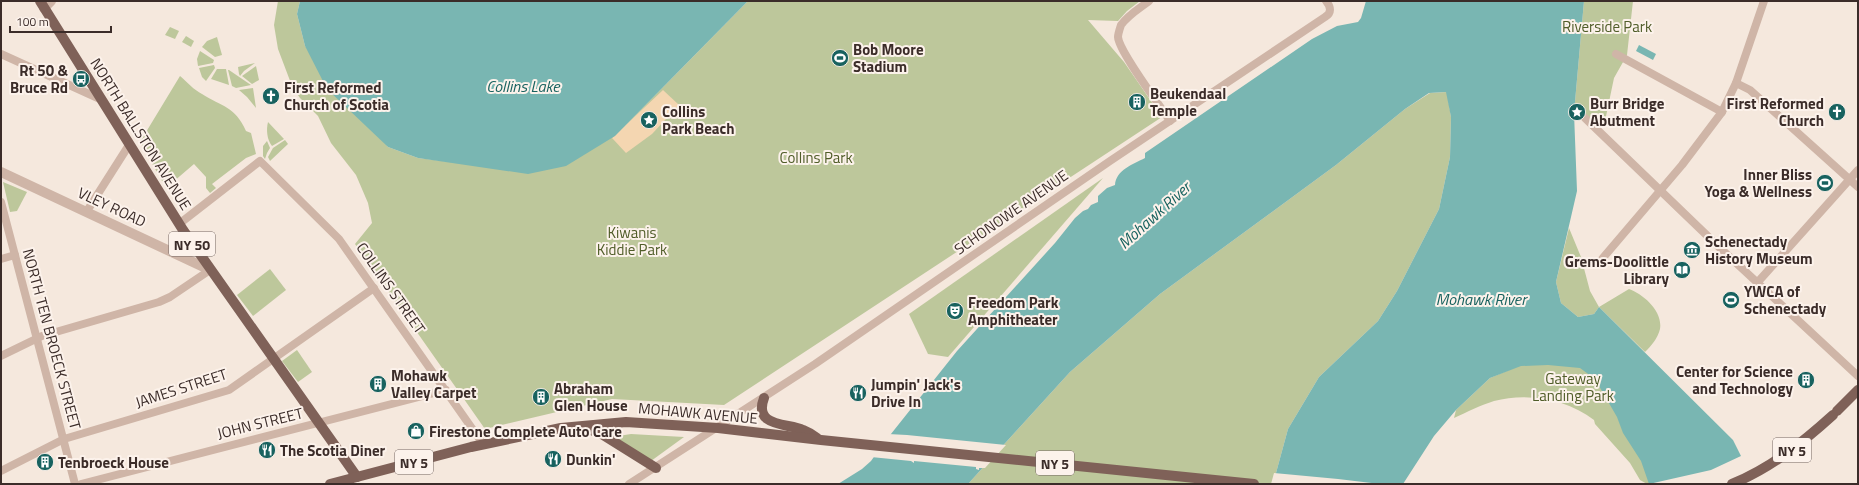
<svg xmlns="http://www.w3.org/2000/svg" width="1859" height="485" font-family="'Titillium Web',sans-serif">
<style>
.green{fill:#bdc79b}
.sand{fill:#f4d6b1}
.water{fill:#79b6b2}
.pier{fill:#f5e8dd}
.lines{fill:none;stroke-linecap:round;stroke-linejoin:round}
.minor{stroke:#cfb5a7;stroke-width:8}
.tertiary{stroke:#cfb5a7;stroke-width:10}
.primary{stroke:#7f6158;stroke-width:10}
.labels{text-anchor:middle;dominant-baseline:central;stroke-width:4;stroke-linejoin:round;paint-order:stroke}
.shield{fill:#fcf2eb;stroke:#756763;stroke-width:1}
.shield-label{font-size:14px;font-weight:bold;fill:#3b2c29}
.park-label{font-size:15px;fill:#505d29;stroke:#fcf2eb}
.poi-label{font-size:15px;font-weight:bold;fill:#3b2c29;stroke:#fcf2eb;text-anchor:start}
.street-label{font-size:15px;fill:#3b2c29;stroke:#fcf2eb}
.water-label{font-size:16px;font-style:italic;fill:#18625f;stroke:#fcf2eb}
</style>
<rect width="100%" height="100%" fill="#f5e8dd"/>
<g class="green">
<polygon points="278,1 300,1 297,14 305,46 388,147 418,158 475,165 615,136 748,1 1140,1 1127,11 1118,21 1088,20 1124,62 1162,117 724,405 612,399 485,429 355,244 372,223 368,203 356,175 331,143 318,116 300,98 292,86 278,49 274,25"/>
<polygon points="1584,1 1633,1 1627,55 1614,78 1605,121 1574,113"/>
<polygon points="170,27 179,31 175,39 165,35"/>
<polygon points="186,36 194,41 191,47 182,42"/>
<polygon points="217,37 222,55 215,57 202,47 207,41"/>
<polygon points="200,51 214,60 213,63 198,66 197,59"/>
<polygon points="255,63 244,71 240,76 239,74 238,67"/>
<polygon points="214,65 215,68 206,81 202,77 199,68"/>
<polygon points="256,66 259,80 252,84 242,76"/>
<polygon points="217,69 226,69 229,85 211,79"/>
<polygon points="228,70 229,70 251,85 236,88 232,86"/>
<path d="M180 76C187 82 194 90 202 94 222 107 235 106 246 131L251 133 256 154 246 158 212 184 216 188 210 193 206 188V177L194 164 166 188 140 142Z"/>
<polygon points="253,88 256,108 247,97 239,90"/>
<polygon points="1447,92 1451,117 1450,157 1439,209 1397,291 1378,321 1319,377 1288,429 1273,484 968,484 1070,372 1160,294 1336,165 1405,109 1430,93"/>
<path d="M268 122 284 139 272 146C267 140 266 130 268 122Z"/>
<polygon points="285,140 288,144 270,161 268,157 273,148"/>
<polygon points="267,141 270,148 267,153 265,159 263,156 263,146"/>
<polygon points="1103,178 948,357 928,354 909,314"/>
<polygon points="3,182 27,192 17,211 10,212"/>
<path d="M1569 228 1581 257 1590 291 1599 307 1629 289C1643 294 1663 311 1660 329 1658 338 1651 346 1645 352L1599 307 1594 314 1578 317 1561 303 1556 282Z"/>
<polygon points="270,269 286,290 253,316 237,295"/>
<path d="M1585 338 1654 484H1647L1640 480 1630 463 1595 424 1594 420C1567 399 1527 392 1494 401 1481 405 1467 412 1454 418L1456 410 1490 378Z"/>
<polygon points="297,350 312,372 298,382 282,361"/>
<polygon points="631,434 684,437 651,461 612,437"/>
</g>
<polygon class="sand" points="663,90 679,105 652,134 626,153 612,138"/>
<g class="water">
<polygon points="300,1 748,1 615,136 566,166 528,174 418,158 388,147 327,89 305,46 297,14"/>
<path d="M1366 1H1584L1574 113 1577 191 1556 282 1561 303 1578 317 1594 314 1599 307 1733 440 1741 456 1711 470 1649 484 1641 461 1623 433 1617 417 1595 379 1580 368 1548 365 1521 366 1490 378 1456 410 1434 436 1403 484H1273L1288 429 1319 377 1378 321 1397 291 1439 209 1450 157 1451 117 1446 92 1429 93 1405 109 1336 165 1160 294 1070 372 968 484H838L862 469 871 461 883 444 957 351 1055 243 1075 218 1083 211 1088 209 1091 205 1098 202V196L1107 188 1115 185C1116 170 1133 164 1145 158V153L1312 39 1337 26 1358 22 1361 18Z"/>
<polygon points="1639,45 1656,54 1653,60 1636,51"/>
</g>
<g class="pier">
<polygon points="888,434 907,435 1006,445 985,468 979,468 979,470 976,469 976,467 914,461 914,463 911,461 871,457"/>
<polygon points="1274,473 1338,479 1380,484 1271,484"/>
</g>
<g class="lines">
<g class="minor">
<path d="M1149 1C1140 8 1128 15 1121 25 1120 28 1118 34 1118 37 1119 52 1160 105 1170 121"/>
<polyline points="1,54 100,99"/>
<polyline points="1616,54 1722,112"/>
<polyline points="1736,83 1750,90 1858,187"/>
<polyline points="1585,118 1720,248 1858,376"/>
<polyline points="1,202 75,484"/>
<polyline points="87,211 129,145"/>
<polyline points="179,224 260,161 339,239 483,444"/>
<polyline points="1,259 15,255"/>
<polyline points="1602,259 1682,165 1722,112 1736,83 1764,1"/>
<polyline points="1757,283 1858,170"/>
<polyline points="1,356 42,336 159,302 170,297 210,270"/>
<polyline points="1,471 64,439 229,390 374,288"/>
<polyline points="81,484 446,390"/>
<path d="M629 484 815 364 1110 161 1325 17C1332 13 1331 7 1326 1"/>
</g>
<g class="tertiary">
<polyline points="44,8 51,1"/>
<polyline points="1,172 210,270"/>
</g>
<g class="primary">
<polyline points="40,1 183,230 357,477"/>
<path d="M764 398C753 427 787 423 803 430 808 432 813 435 817 438"/>
<polyline points="1837,411 1858,390"/>
<polyline points="584,428 600,433 656,468"/>
<polyline points="330,484 471,447 561,428 626,422 718,428 821,440 1254,484"/>
<path d="M1732 484C1771 468 1802 443 1833 415"/>
</g>
</g>
<defs>
<symbol id="stadium-disc" viewBox="-11 -11 22 22"><circle r="9.5" fill="#18625f" stroke="#fcf2eb"/><path d="M0-5a6.5 5 0 1 0 0 10a6.5 5 0 1 0 0-10ZM-3.5-1.8h7v3.6h-7Z" fill="#fff"/></symbol>
<symbol id="bus-disc" viewBox="-11 -11 22 22"><circle r="9.5" fill="#18625f" stroke="#fcf2eb"/><path d="M-5-6H5V4H4V6H2V4H-2V6H-4V4H-5ZM-3.5-4V0h7V-4ZM-3.5 1.2v1.5H-2V1.2ZM2 1.2v1.5H3.5V1.2Z" fill="#fff"/></symbol>
<symbol id="church-disc" viewBox="-11 -11 22 22"><circle r="9.5" fill="#18625f" stroke="#fcf2eb"/><path d="M-1.2-6h2.4v3.5h3.3v2.4h-3.3V6h-2.4V-.1h-3.3v-2.4h3.3Z" fill="#fff"/></symbol>
<symbol id="building-disc" viewBox="-11 -11 22 22"><circle r="9.5" fill="#18625f" stroke="#fcf2eb"/><path d="M-4-6H4V6H1V3H-1V6H-4ZM-2.5-4.3h1.7v1.8h-1.7ZM.8-4.3h1.7v1.8H.8ZM-2.5-1h1.7V.8h-1.7ZM.8-1h1.7V.8H.8Z" fill="#fff"/></symbol>
<symbol id="sight-disc" viewBox="-11 -11 22 22"><circle r="9.5" fill="#18625f" stroke="#fcf2eb"/><path d="M0-6L1.8-2.2L6-1.7L2.9 1.2L3.7 5.4L0 3.3L-3.7 5.4L-2.9 1.2L-6-1.7L-1.8-2.2Z" fill="#fff"/></symbol>
<symbol id="museum-disc" viewBox="-11 -11 22 22"><circle r="9.5" fill="#18625f" stroke="#fcf2eb"/><path d="M0-6L6-3V-2H-6V-3ZM-5-1h2V3h-2ZM-1-1h2V3h-2ZM3-1h2V3H3ZM-6 4H6V6H-6Z" fill="#fff"/></symbol>
<symbol id="library-disc" viewBox="-11 -11 22 22"><circle r="9.5" fill="#18625f" stroke="#fcf2eb"/><path d="M-6-4Q-3-5.5-.7-3.5V5Q-3 3-6 4ZM6-4Q3-5.5 .7-3.5V5Q3 3 6 4Z" fill="#fff"/></symbol>
<symbol id="theatre-disc" viewBox="-11 -11 22 22"><circle r="9.5" fill="#18625f" stroke="#fcf2eb"/><path d="M-5-5.5Q0-4 5-5.5V0Q5 5 0 6Q-5 5-5 0ZM-3.3-2.5H-1v1.5H-3.3ZM1-2.5H3.3v1.5H1ZM-2.8 1Q0 5.5 2.8 1Z" fill="#fff"/></symbol>
<symbol id="restaurant-disc" viewBox="-11 -11 22 22"><circle r="9.5" fill="#18625f" stroke="#fcf2eb"/><path d="M-5-6h1v4h1v-4h1v4h1v-4h1v5L-1.5 .5V6h-2V.5L-5-1ZM5-6V6H3V1.5H1.5Q1.5-4 5-6Z" fill="#fff"/></symbol>
<symbol id="shop-disc" viewBox="-11 -11 22 22"><circle r="9.5" fill="#18625f" stroke="#fcf2eb"/><path d="M-5-2.5h2.3a2.7 3.5 0 0 1 5.4 0H5L5.5 6h-11ZM-1.5-2.5h3a1.5 2.3 0 0 0-3 0Z" fill="#fff"/></symbol>
</defs>
<g fill-rule="evenodd">
<use href="#stadium-disc" x="830" y="48" width="20" height="20"/>
<use href="#bus-disc" x="71" y="69" width="20" height="20"/>
<use href="#church-disc" x="261" y="86" width="20" height="20"/>
<use href="#building-disc" x="1127" y="92" width="20" height="20"/>
<use href="#sight-disc" x="1567" y="102" width="20" height="20"/>
<use href="#church-disc" x="1827" y="102" width="20" height="20"/>
<use href="#sight-disc" x="639" y="110" width="20" height="20"/>
<use href="#stadium-disc" x="1815" y="173" width="20" height="20"/>
<use href="#museum-disc" x="1682" y="240" width="20" height="20"/>
<use href="#library-disc" x="1672" y="260" width="20" height="20"/>
<use href="#stadium-disc" x="1721" y="290" width="20" height="20"/>
<use href="#theatre-disc" x="945" y="301" width="20" height="20"/>
<use href="#building-disc" x="1796" y="370" width="20" height="20"/>
<use href="#building-disc" x="368" y="374" width="20" height="20"/>
<use href="#restaurant-disc" x="848" y="383" width="20" height="20"/>
<use href="#building-disc" x="531" y="387" width="20" height="20"/>
<use href="#shop-disc" x="406" y="421" width="20" height="20"/>
<use href="#restaurant-disc" x="257" y="440" width="20" height="20"/>
<use href="#restaurant-disc" x="543" y="449" width="20" height="20"/>
<use href="#building-disc" x="35" y="452" width="20" height="20"/>
</g>
<g class="labels">
<g class="shield">
<rect x="169" y="232" width="46" height="24" rx="3"/>
<rect x="1773" y="438" width="38" height="24" rx="3"/>
<rect x="395" y="450" width="38" height="24" rx="3"/>
<rect x="1036" y="451" width="38" height="24" rx="3"/>
</g>
<g class="shield-label">
<text x="192" y="244">NY 50</text>
<text x="1792" y="450">NY 5</text>
<text x="414" y="462">NY 5</text>
<text x="1055" y="463">NY 5</text>
</g>
<g class="park-label">
<text x="1607" y="26">Riverside Park</text>
<text x="816" y="157">Collins Park</text>
<text x="632" y="232">Kiwanis<tspan x="632" dy="17">Kiddie Park</tspan></text>
<text x="1573" y="378">Gateway<tspan x="1573" dy="17">Landing Park</tspan></text>
</g>
<g class="poi-label">
<text x="853" y="49">Bob Moore<tspan x="853" dy="17">Stadium</tspan></text>
<text x="68" y="70" text-anchor="end">Rt 50 &amp;<tspan x="68" dy="17">Bruce Rd</tspan></text>
<text x="284" y="87">First Reformed<tspan x="284" dy="17">Church of Scotia</tspan></text>
<text x="1150" y="93">Beukendaal<tspan x="1150" dy="17">Temple</tspan></text>
<text x="1590" y="103">Burr Bridge<tspan x="1590" dy="17">Abutment</tspan></text>
<text x="1824" y="103" text-anchor="end">First Reformed<tspan x="1824" dy="17">Church</tspan></text>
<text x="662" y="111">Collins<tspan x="662" dy="17">Park Beach</tspan></text>
<text x="1812" y="174" text-anchor="end">Inner Bliss<tspan x="1812" dy="17">Yoga &amp; Wellness</tspan></text>
<text x="1705" y="241">Schenectady<tspan x="1705" dy="17">History Museum</tspan></text>
<text x="1669" y="261" text-anchor="end">Grems-Doolittle<tspan x="1669" dy="17">Library</tspan></text>
<text x="1744" y="291">YWCA of<tspan x="1744" dy="17">Schenectady</tspan></text>
<text x="968" y="302">Freedom Park<tspan x="968" dy="17">Amphitheater</tspan></text>
<text x="1793" y="371" text-anchor="end">Center for Science<tspan x="1793" dy="17">and Technology</tspan></text>
<text x="391" y="375">Mohawk<tspan x="391" dy="17">Valley Carpet</tspan></text>
<text x="871" y="384">Jumpin' Jack's<tspan x="871" dy="17">Drive In</tspan></text>
<text x="554" y="388">Abraham<tspan x="554" dy="17">Glen House</tspan></text>
<text x="429" y="431">Firestone Complete Auto Care</text>
<text x="280" y="450">The Scotia Diner</text>
<text x="566" y="459">Dunkin'</text>
<text x="58" y="462">Tenbroeck House</text>
</g>
<g class="street-label">
<text transform="translate(141 134) rotate(58)">NORTH BALLSTON AVENUE</text>
<text transform="translate(112 207) rotate(25)">VLEY ROAD</text>
<text transform="translate(1011 212) rotate(-35)">SCHONOWE AVENUE</text>
<text transform="translate(391 288) rotate(55)">COLLINS STREET</text>
<text transform="translate(52 339) rotate(75)">NORTH TEN BROECK STREET</text>
<text transform="translate(181 388) rotate(-18)">JAMES STREET</text>
<text transform="translate(698 413) rotate(5)">MOHAWK AVENUE</text>
<text transform="translate(260 423) rotate(-14)">JOHN STREET</text>
</g>
<g class="water-label">
<text x="523" y="86">Collins Lake</text>
<text transform="translate(1154 215) rotate(-42)">Mohawk River</text>
<text x="1481" y="299">Mohawk River</text>
</g>
</g>
<rect width="1859" height="485" fill="none" stroke="#3b2c29" stroke-width="4"/>
<path d="M10 26v6h101v-6" fill="none" stroke="#3b2c29" stroke-width="2"/>
<text x="16" y="26" font-size="12" fill="#3b2c29" stroke="#fcf2eb" stroke-width="3" paint-order="stroke">100 m</text>
</svg>
